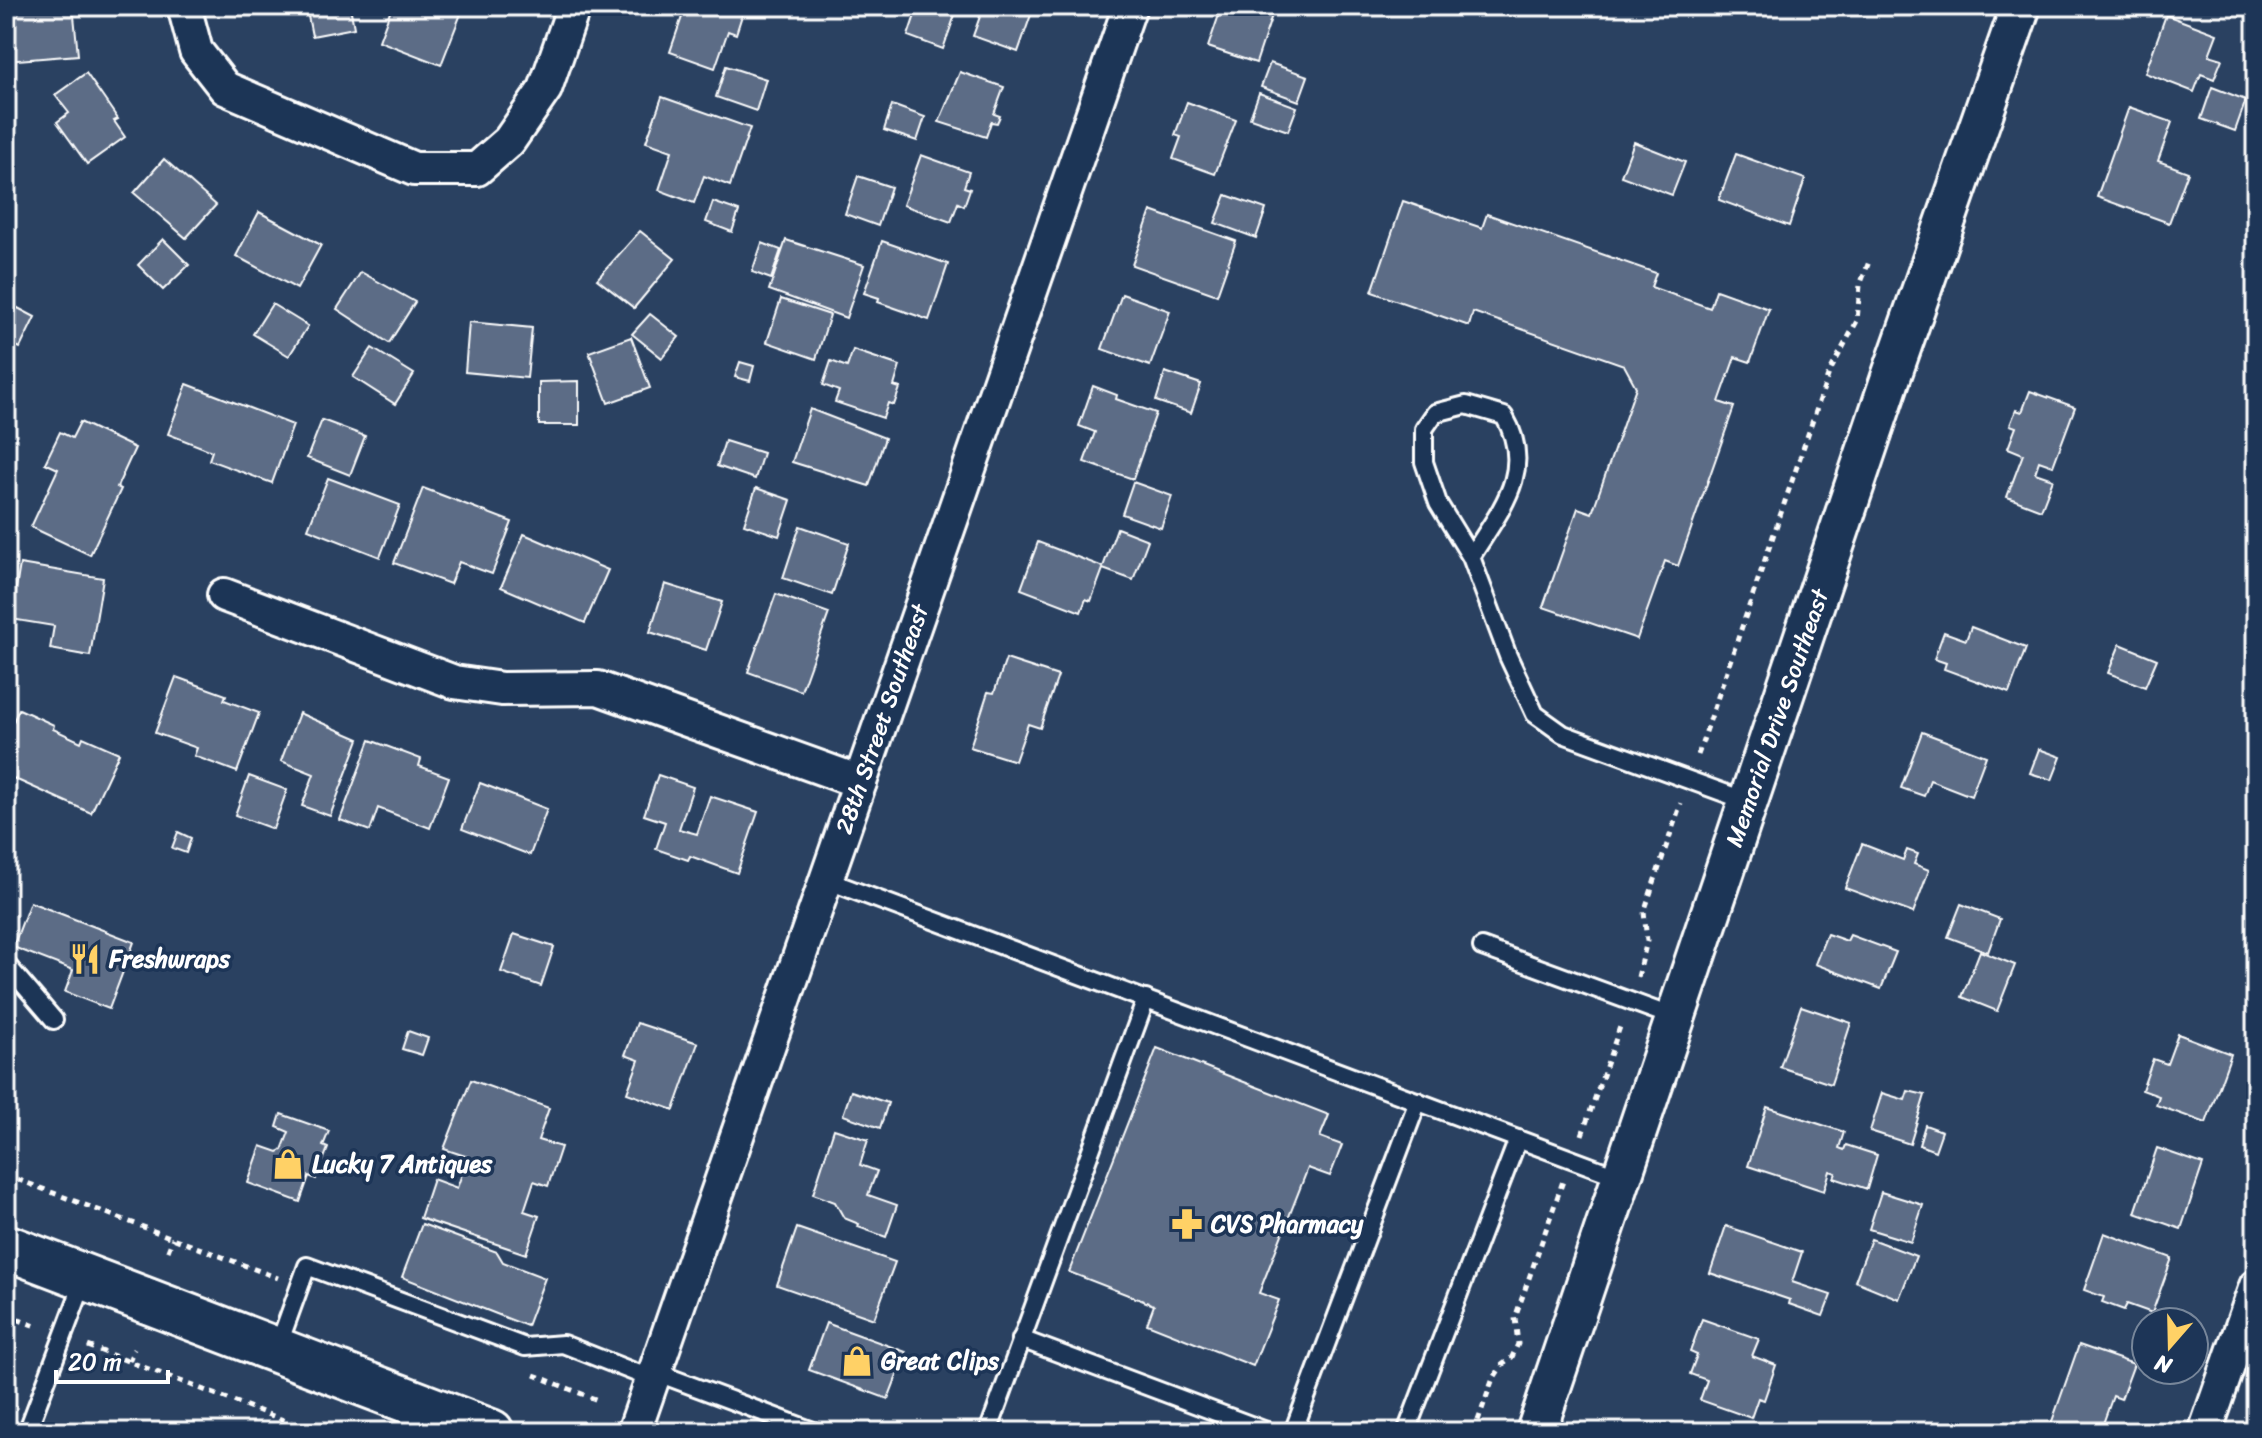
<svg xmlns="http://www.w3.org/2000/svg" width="2262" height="1438" font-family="Sriracha,sans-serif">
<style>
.building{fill:#5b6c86;stroke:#fff;stroke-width:2}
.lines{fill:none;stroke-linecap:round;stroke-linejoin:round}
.service-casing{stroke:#fff;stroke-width:22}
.minor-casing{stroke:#fff;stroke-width:38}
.tertiary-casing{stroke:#fff;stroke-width:44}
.primary-casing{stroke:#fff;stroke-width:50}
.path{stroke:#fff;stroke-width:5;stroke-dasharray:6 6;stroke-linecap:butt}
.service{stroke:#1d3557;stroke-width:16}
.minor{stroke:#1d3557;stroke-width:32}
.tertiary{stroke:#1d3557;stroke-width:38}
.primary{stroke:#1d3557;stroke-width:44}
.labels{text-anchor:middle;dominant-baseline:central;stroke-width:7;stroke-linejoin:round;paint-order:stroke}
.street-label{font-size:24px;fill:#fff;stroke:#1d3557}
.poi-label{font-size:24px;font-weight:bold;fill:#fff;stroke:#1d3557;text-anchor:start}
</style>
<rect width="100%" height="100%" fill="#2a4161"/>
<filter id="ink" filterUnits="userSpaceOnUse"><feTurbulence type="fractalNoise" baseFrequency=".0125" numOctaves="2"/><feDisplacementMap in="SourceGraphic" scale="16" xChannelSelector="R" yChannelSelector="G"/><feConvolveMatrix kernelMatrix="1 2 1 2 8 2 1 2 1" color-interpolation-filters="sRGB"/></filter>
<g filter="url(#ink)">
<g class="building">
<polygon points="9,6 73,6 78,55 6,61 6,19 10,18"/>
<polygon points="306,6 350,6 354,28 312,36"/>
<polygon points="392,6 464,6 441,65 379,41"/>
<polygon points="745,6 736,34 728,31 715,68 670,52 684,11 674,6"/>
<polygon points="918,6 928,6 955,15 943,49 908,36"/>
<polygon points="978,6 1034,6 1018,52 973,36 983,8"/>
<polygon points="1222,6 1275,6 1256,63 1208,47"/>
<polygon points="2166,15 2217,34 2209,55 2222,59 2214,79 2201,74 2194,92 2145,73"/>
<polygon points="1270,63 1308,76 1299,101 1261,87"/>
<polygon points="726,66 766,79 756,111 716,97"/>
<polygon points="960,72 1004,87 994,114 1000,116 997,123 991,122 986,137 939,122"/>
<polygon points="86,73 118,119 114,121 125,137 87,164 57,122 69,113 55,95"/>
<polygon points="2212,87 2246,100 2235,131 2201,119"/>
<polygon points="1259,93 1297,107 1288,131 1250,118"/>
<polygon points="662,97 750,128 730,186 704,176 694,203 659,190 672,151 646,142"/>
<polygon points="1187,102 1236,120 1215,174 1173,159 1181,137 1175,135"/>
<polygon points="892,105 925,117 917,141 884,130"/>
<polygon points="2129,107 2172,122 2158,161 2188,172 2169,223 2097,197"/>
<polygon points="1634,142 1685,162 1672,195 1621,176"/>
<polygon points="1736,154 1805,179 1789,226 1719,200"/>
<polygon points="921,155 969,172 964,187 970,189 964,206 958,203 951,222 903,205"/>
<polygon points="164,159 216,205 186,238 134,193"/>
<polygon points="858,176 891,187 878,226 845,214"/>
<polygon points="1226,195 1266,209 1256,238 1215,223"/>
<polygon points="1403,201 1482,228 1487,214 1656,273 1651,287 1710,308 1716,290 1769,309 1750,362 1735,357 1719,402 1734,407 1678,566 1665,561 1637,639 1543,607 1578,508 1592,513 1636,387 1624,365 1473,312 1469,326 1372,292"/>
<polygon points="713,202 739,211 732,232 706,222"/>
<polygon points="1151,211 1236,241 1217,295 1132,265"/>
<polygon points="259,212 321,245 297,289 236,256"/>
<polygon points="640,231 675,259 634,308 597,279"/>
<polygon points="163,239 189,265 163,290 138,265"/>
<polygon points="786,240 864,265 846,318 769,290"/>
<polygon points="882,241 948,264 929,320 878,302 879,298 864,293"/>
<polygon points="762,243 781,250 771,279 752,272"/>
<polygon points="361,272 415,302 389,343 337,309"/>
<polygon points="1122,294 1170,311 1150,366 1102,349"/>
<polygon points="781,299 830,315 816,359 767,342"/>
<polygon points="272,304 308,326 289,356 253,334"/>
<polygon points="14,306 35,317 20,348 6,341 6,322"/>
<polygon points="650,314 679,337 662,358 632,334"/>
<polygon points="469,322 532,328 527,378 465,372"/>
<polygon points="631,337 650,388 608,403 589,352"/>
<polygon points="372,348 414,374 395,404 353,377"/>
<polygon points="853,350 900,366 894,386 900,388 894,405 888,403 883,418 835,402 839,391 823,385 831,361 847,367"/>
<polygon points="740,362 754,366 750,381 735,377"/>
<polygon points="1165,372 1201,384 1191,413 1156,401"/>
<polygon points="579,381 579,425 539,425 539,382"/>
<polygon points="187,384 293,425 272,483 209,460 212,451 168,434"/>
<polygon points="1093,386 1117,395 1116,399 1156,413 1133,479 1084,462 1095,432 1079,426"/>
<polygon points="2030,391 2075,407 2053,466 2039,461 2035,473 2053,479 2041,510 2007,497 2023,454 2008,448 2016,427 2010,425 2016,410 2022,412"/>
<polygon points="810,409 885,438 869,486 792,462"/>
<polygon points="322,420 365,436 350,475 307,458"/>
<polygon points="80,422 135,448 117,487 121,489 90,555 31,527 58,469 45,463 60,432 72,438"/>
<polygon points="725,441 763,453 755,479 717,466"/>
<polygon points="328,478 400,505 380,557 308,529"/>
<polygon points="1133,482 1172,496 1161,528 1122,514"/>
<polygon points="423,488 512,522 492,574 459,562 450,584 394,563"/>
<polygon points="756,488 791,500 779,536 744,524"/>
<polygon points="800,526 849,543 832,595 783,578"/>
<polygon points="1117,528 1148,540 1133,580 1103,569 1091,601 1086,599 1081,612 1021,589 1038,542 1103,567"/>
<polygon points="524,534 608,570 585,623 501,587"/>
<polygon points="20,564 103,578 90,656 50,649 54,626 11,619"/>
<polygon points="665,584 722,602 706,650 650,632"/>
<polygon points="776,594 829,613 801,691 748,672"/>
<polygon points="1971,627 2026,648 2009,693 1944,669 1946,663 1934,659 1944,632 1966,640"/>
<polygon points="2120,644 2157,659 2145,687 2108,673"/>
<polygon points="1006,659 1058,676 1040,728 1028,724 1015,761 970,747 988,692 994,693"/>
<polygon points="176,677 226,695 224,700 259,713 237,772 194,756 197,748 155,733"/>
<polygon points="19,709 54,725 53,729 81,742 83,737 119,753 91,813 6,775 6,737"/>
<polygon points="299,713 359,739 330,816 302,806 314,774 281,761"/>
<polygon points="1922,732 1986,756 1971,796 1930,780 1924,796 1901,788"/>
<polygon points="370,740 421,759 419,766 449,777 430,828 378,808 370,831 340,820"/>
<polygon points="2039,749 2061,757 2052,780 2030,773"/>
<polygon points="658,775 693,787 679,829 697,834 710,796 758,812 737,873 690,856 688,860 656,849 665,822 644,815"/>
<polygon points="249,776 287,790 273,829 235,815"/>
<polygon points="480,783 547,809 530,855 462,829"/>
<polygon points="178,832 191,838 186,853 172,848"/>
<polygon points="1862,844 1903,860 1907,850 1918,854 1914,864 1929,870 1913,913 1845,888"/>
<polygon points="30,902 134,942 109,1009 65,992 73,970 13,947"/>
<polygon points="1961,904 2000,919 1988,952 1948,937"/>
<polygon points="514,934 554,947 541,986 501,972"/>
<polygon points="1827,934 1847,941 1850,935 1896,952 1881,989 1815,964"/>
<polygon points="1980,951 2015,965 1997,1011 1962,997"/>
<polygon points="1801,1006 1851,1023 1831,1084 1780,1067"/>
<polygon points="637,1023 698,1043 674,1110 627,1093 639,1060 625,1055"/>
<polygon points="408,1031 428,1038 422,1055 402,1049"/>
<polygon points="2178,1034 2231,1054 2206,1123 2156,1105 2159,1096 2142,1090 2153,1059 2167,1064"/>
<polygon points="1157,1048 1329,1115 1320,1137 1342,1145 1330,1176 1308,1168 1259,1293 1279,1300 1253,1366 1147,1324 1154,1305 1069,1272"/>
<polygon points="471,1080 549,1108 538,1140 561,1147 548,1186 534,1181 524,1211 539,1216 526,1254 420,1218 433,1179 457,1188 468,1157 444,1149"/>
<polygon points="851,1091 888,1103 880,1128 843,1115"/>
<polygon points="1908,1091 1925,1095 1910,1144 1870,1131 1882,1093 1905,1100"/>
<polygon points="1767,1107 1844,1132 1839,1148 1844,1150 1846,1145 1877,1155 1867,1189 1834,1178 1836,1173 1830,1171 1824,1191 1748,1166"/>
<polygon points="281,1114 329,1131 323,1146 328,1148 316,1179 309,1176 300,1202 248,1183 261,1146 278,1152 282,1150 289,1132 277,1127"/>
<polygon points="1925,1125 1942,1131 1935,1151 1919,1145"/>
<polygon points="834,1129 868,1140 860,1165 877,1171 868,1195 897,1205 886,1237 858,1227 859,1224 844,1218 835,1202 813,1194"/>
<polygon points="2157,1148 2203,1164 2181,1229 2135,1213"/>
<polygon points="1881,1192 1923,1205 1911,1242 1869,1229"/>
<polygon points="422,1224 497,1252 503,1262 545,1278 527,1326 402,1277"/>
<polygon points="1726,1226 1802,1252 1792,1282 1831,1295 1823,1316 1789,1304 1790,1300 1710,1273"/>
<polygon points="797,1228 895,1262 874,1319 777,1285"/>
<polygon points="2104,1233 2172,1258 2152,1313 2127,1304 2124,1310 2102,1302 2104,1297 2084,1290"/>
<polygon points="1871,1239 1916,1256 1899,1299 1855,1281"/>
<polygon points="1702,1319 1759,1339 1752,1356 1776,1365 1764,1400 1758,1398 1751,1418 1700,1400 1707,1380 1690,1374 1697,1355 1690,1352"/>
<polygon points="826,1323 906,1352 888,1399 809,1370"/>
<polygon points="2079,1345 2134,1364 2121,1399 2113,1396 2100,1432 2065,1432 2050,1427"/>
</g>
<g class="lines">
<defs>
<g id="service">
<path d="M1471 557C1500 510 1536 471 1504 416L1466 405 1435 413 1424 429V462L1438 503 1471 557 1508 656 1535 714 1563 734 1749 802"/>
<polyline points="826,880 1622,1178"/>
<polyline points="1482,947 1676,1018"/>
<polyline points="6,964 54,1020"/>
<polyline points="1021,1339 1269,1432"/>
<polyline points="277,1349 307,1266 525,1347 563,1344 652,1379"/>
<polyline points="655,1372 816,1432"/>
<polyline points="27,1432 85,1278"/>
<polyline points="988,1432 1146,999"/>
<polyline points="1293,1432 1418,1101"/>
<polyline points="1406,1432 1518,1139"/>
</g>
<g id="minor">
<polyline points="184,6 196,51 225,88 414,169 477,169 509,141 545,89 574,6"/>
<polyline points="224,595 454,682 502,689 598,688 860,782"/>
<polyline points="634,1432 1130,6"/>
<polyline points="2205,1432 2256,1286"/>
</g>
<polyline id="tertiary" points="1536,1432 1891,377 2021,6"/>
<polyline id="primary" points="6,1247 491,1432"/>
</defs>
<use href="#service" class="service-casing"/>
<use href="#minor" class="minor-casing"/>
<use href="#tertiary" class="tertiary-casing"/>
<use href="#primary" class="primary-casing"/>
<g class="path">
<polyline points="1698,755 1829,373 1857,321 1860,285 1870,259"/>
<polyline points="1638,977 1647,941 1644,912 1681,803"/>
<polyline points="1582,1135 1621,1024"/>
<polyline points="6,1175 278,1278"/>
<polyline points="168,1251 173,1238"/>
<polyline points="6,1315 38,1327"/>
<polyline points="88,1346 315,1432"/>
<polyline points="129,1361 134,1349"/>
<polyline points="534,1375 600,1401"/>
<polyline points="681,1430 686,1432"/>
<polyline points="1474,1432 1492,1381 1502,1365 1512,1357 1518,1344 1515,1318 1563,1181"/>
<polyline points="1610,1432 1610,1430"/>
</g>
<use href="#service" class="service"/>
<use href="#minor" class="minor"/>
<use href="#tertiary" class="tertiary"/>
<use href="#primary" class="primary"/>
</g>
</g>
<defs>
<symbol id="restaurant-bare" viewBox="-9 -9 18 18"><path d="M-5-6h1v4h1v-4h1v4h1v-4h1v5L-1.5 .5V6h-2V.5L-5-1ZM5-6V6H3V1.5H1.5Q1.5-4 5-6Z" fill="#ffd166" stroke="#1d3557" stroke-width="2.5" paint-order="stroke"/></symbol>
<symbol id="shop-bare" viewBox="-9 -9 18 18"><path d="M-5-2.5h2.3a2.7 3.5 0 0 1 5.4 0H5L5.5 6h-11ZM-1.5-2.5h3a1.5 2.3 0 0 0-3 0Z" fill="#ffd166" stroke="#1d3557" stroke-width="2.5" paint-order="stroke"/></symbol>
<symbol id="pharmacy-bare" viewBox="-9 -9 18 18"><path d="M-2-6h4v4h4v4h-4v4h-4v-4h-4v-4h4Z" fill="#ffd166" stroke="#1d3557" stroke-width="2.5" paint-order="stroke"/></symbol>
</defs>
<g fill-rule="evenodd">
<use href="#restaurant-bare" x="63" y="937" width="44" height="44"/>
<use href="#shop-bare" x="266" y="1142" width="44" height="44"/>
<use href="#pharmacy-bare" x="1165" y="1202" width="44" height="44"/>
<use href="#shop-bare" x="835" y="1339" width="44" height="44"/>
</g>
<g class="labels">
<g class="street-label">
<text transform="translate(1777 718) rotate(-71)">Memorial Drive Southeast</text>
<text transform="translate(882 719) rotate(-71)">28th Street Southeast</text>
</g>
<g class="poi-label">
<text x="109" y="959">Freshwraps</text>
<text x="312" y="1164">Lucky 7 Antiques</text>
<text x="1211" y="1224">CVS Pharmacy</text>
<text x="881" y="1361">Great Clips</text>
</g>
</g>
<rect width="2262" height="1438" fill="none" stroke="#1d3557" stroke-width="32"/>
<rect x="16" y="16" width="2230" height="1406" fill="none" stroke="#fff" stroke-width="3" filter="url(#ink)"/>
<g transform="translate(2170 1346) rotate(200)"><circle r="38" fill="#1d3557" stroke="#77869a" stroke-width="2"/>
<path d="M0-6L14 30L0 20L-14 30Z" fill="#ffd166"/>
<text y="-12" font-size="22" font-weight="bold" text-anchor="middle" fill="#ffffff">N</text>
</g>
<path d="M56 1370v12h112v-12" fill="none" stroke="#ffffff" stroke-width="4"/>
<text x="68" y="1370" font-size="24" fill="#ffffff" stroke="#1d3557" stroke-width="6" paint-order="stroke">20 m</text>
</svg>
